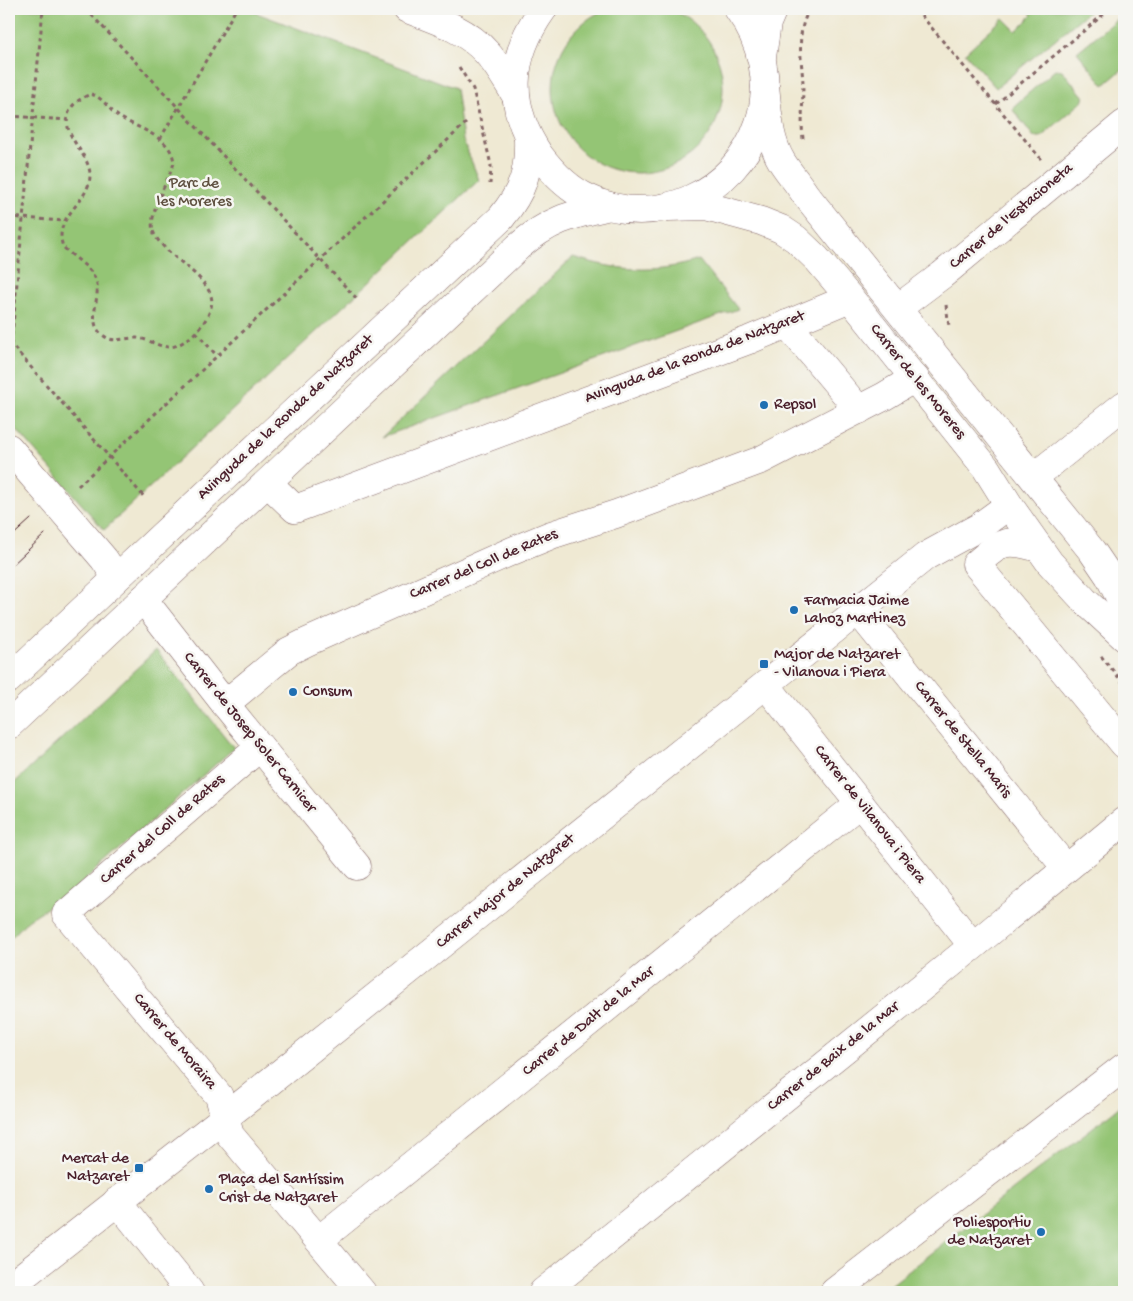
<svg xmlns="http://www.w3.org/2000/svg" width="1133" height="1301" font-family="'Gochi Hand',sans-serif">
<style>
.green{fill:#94c575;stroke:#6f7250}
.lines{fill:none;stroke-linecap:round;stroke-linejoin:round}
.minor-casing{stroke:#846666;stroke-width:29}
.major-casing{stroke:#846666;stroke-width:29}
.path{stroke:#846666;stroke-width:3;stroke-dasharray:4 4;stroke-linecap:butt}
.minor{stroke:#fff;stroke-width:28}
.major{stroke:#fff;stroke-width:28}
.tram{stroke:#4a1f2b;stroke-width:1}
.poi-dot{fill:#1f6fb2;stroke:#f6f6f2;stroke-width:2}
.labels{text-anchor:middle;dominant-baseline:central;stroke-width:5;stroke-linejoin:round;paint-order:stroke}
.park-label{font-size:16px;fill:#605141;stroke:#f6f6f2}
.street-label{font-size:16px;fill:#4a1f2b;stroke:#f6f6f2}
.poi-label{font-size:16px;fill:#4a1f2b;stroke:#f6f6f2;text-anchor:start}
</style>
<rect width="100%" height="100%" fill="#f6f6f2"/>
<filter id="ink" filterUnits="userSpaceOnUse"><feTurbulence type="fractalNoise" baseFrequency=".02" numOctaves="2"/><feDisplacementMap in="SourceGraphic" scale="10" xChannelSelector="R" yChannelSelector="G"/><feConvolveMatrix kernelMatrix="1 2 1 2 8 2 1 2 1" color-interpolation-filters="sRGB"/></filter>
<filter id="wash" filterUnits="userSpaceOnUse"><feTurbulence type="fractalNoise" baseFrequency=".0096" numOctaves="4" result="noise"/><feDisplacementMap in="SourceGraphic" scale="20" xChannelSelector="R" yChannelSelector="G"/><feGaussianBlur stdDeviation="1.12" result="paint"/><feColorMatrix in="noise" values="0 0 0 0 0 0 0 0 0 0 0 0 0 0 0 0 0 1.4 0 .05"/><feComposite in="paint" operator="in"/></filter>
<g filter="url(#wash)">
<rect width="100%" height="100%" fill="#efe9d3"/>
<g class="green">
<circle cx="638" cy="88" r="85"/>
<polygon points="9,9 246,9 456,88 463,140 479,180 104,530 9,421"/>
<polygon points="1027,9 1092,9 996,88 965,53 1003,18 1016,31 1032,15"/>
<polygon points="1124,13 1124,68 1104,85 1077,52"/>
<polygon points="1056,69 1062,70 1084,97 1082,102 1041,137 1034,137 1013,110 1014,106"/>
<path d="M573 257C618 271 654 274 699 260L738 309 382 437Z"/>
<polygon points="156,650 234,748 68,895 29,919 9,940 9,788"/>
<polygon points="1124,1103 1124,1292 882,1292"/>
</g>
</g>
<g filter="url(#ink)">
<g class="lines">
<defs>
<g id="minor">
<polyline points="762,57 767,23 773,9"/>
<polyline points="898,308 942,275 1124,124"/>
<polyline points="787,324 859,410"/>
<polyline points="9,448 104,559 116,577"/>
<polyline points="1034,477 1124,405"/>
<polyline points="268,483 295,509 749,340 850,298"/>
<path d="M1039 548C1005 538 1002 541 976 564L1124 744"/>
<polyline points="143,599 225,704 357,866"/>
<polyline points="858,611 1066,868"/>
<path d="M9 679 501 218C523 191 529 173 528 138"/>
<polyline points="766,685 973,946"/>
<polyline points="225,704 289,651 307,642 512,551 551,535 616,514 761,460 883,397 915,378"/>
<path d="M9 725 518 247C549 220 570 215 609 206"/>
<polyline points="260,747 66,914 219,1096 230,1135 362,1292"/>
<polyline points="117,1201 190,1292"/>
<polyline points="319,1240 860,803"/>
<polyline points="9,1287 247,1100 926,556 979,527 1009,505"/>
<polyline points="543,1292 973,946 1124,821"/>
<polyline points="834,1292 1124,1067"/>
</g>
<g id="major">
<path d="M407 9C436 20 466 29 487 53 498 65 506 80 515 94"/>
<path d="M543 9C508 58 506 106 540 156 553 173 568 189 588 198 655 231 736 193 759 123 772 84 762 41 738 9"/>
<path d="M765 86C768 111 768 139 782 162 789 173 798 183 805 194L1092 551 1109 576 1124 606"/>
<polyline points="668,207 706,206 761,221 781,229 796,239 817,259 850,298 986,468 1009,505 1050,563 1085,601 1124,637"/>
</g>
</defs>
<use href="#minor" class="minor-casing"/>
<use href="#major" class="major-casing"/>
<g class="path">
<polyline points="86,9 358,300"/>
<polyline points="916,9 1041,159"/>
<polyline points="459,67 473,89 491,165 490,184"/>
<path d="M91 94C104 98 108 109 118 116 137 129 172 136 174 163 169 179 148 214 153 231 161 254 204 272 211 296 217 314 188 346 170 347 158 347 149 339 137 338 126 337 114 344 104 336 83 322 105 293 94 276 87 265 72 256 63 247 52 215 91 203 90 174 89 152 58 134 70 110 74 102 83 97 91 94Z"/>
<polyline points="996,104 1110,9"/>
<polyline points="9,116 68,120"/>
<polyline points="160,139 236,9"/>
<path d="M803 139C801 120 803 103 803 84 802 59 795 32 810 9"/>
<polyline points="9,217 63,221"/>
<polyline points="946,305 949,326"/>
<polyline points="196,332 217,356"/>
<polyline points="9,342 145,498"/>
<polyline points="9,367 43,9"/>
<polyline points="78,486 466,123"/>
<polyline points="1101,656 1124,684"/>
</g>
<use href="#minor" class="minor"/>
<use href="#major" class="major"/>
<g class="tram">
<polyline points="9,539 31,519"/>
<polyline points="9,568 45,534"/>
</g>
</g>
</g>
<g class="poi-dot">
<circle cx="764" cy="405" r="5"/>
<circle cx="794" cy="610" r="5"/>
<rect x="759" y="659" width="10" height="10" rx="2.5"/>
<circle cx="293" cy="692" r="5"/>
<rect x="134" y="1163" width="10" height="10" rx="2.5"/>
<circle cx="209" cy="1189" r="5"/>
<circle cx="1041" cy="1232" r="5"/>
</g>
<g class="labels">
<g class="park-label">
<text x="194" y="184">Parc de<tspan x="194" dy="18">les Moreres</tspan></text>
</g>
<g class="street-label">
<text transform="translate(1012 217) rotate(-40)">Carrer de l'Estacioneta</text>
<text transform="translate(695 358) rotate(-21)">Avinguda de la Ronda de Natzaret</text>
<text transform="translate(917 382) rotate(51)">Carrer de les Moreres</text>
<text transform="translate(286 418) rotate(-43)">Avinguda de la Ronda de Natzaret</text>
<text transform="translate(484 565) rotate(-23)">Carrer del Coll de Rates</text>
<text transform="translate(249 733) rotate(51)">Carrer de Josep Soler Carnicer</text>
<text transform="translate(962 740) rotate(51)">Carrer de Stella Maris</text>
<text transform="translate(869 815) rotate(52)">Carrer de Vilanova i Piera</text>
<text transform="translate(163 830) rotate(-41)">Carrer del Coll de Rates</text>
<text transform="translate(506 892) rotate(-39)">Carrer Major de Natzaret</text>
<text transform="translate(589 1022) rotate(-39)">Carrer de Dalt de la Mar</text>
<text transform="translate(174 1042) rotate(50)">Carrer de Moraira</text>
<text transform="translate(834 1057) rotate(-39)">Carrer de Baix de la Mar</text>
</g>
<g class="poi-label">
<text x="774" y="405">Repsol</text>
<text x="804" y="601">Farmacia Jaime<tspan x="804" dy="18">Lahoz Martinez</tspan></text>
<text x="774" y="655">Major de Natzaret<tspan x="774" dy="18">- Vilanova i Piera</tspan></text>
<text x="303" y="692">Consum</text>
<text x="129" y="1159" text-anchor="end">Mercat de<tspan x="129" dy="18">Natzaret</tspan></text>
<text x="219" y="1180">Plaça del Santíssim<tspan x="219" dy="18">Crist de Natzaret</tspan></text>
<text x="1031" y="1223" text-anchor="end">Poliesportiu<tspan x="1031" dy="18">de Natzaret</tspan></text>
</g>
</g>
<rect width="1133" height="1301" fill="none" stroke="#f6f6f2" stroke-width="30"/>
</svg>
